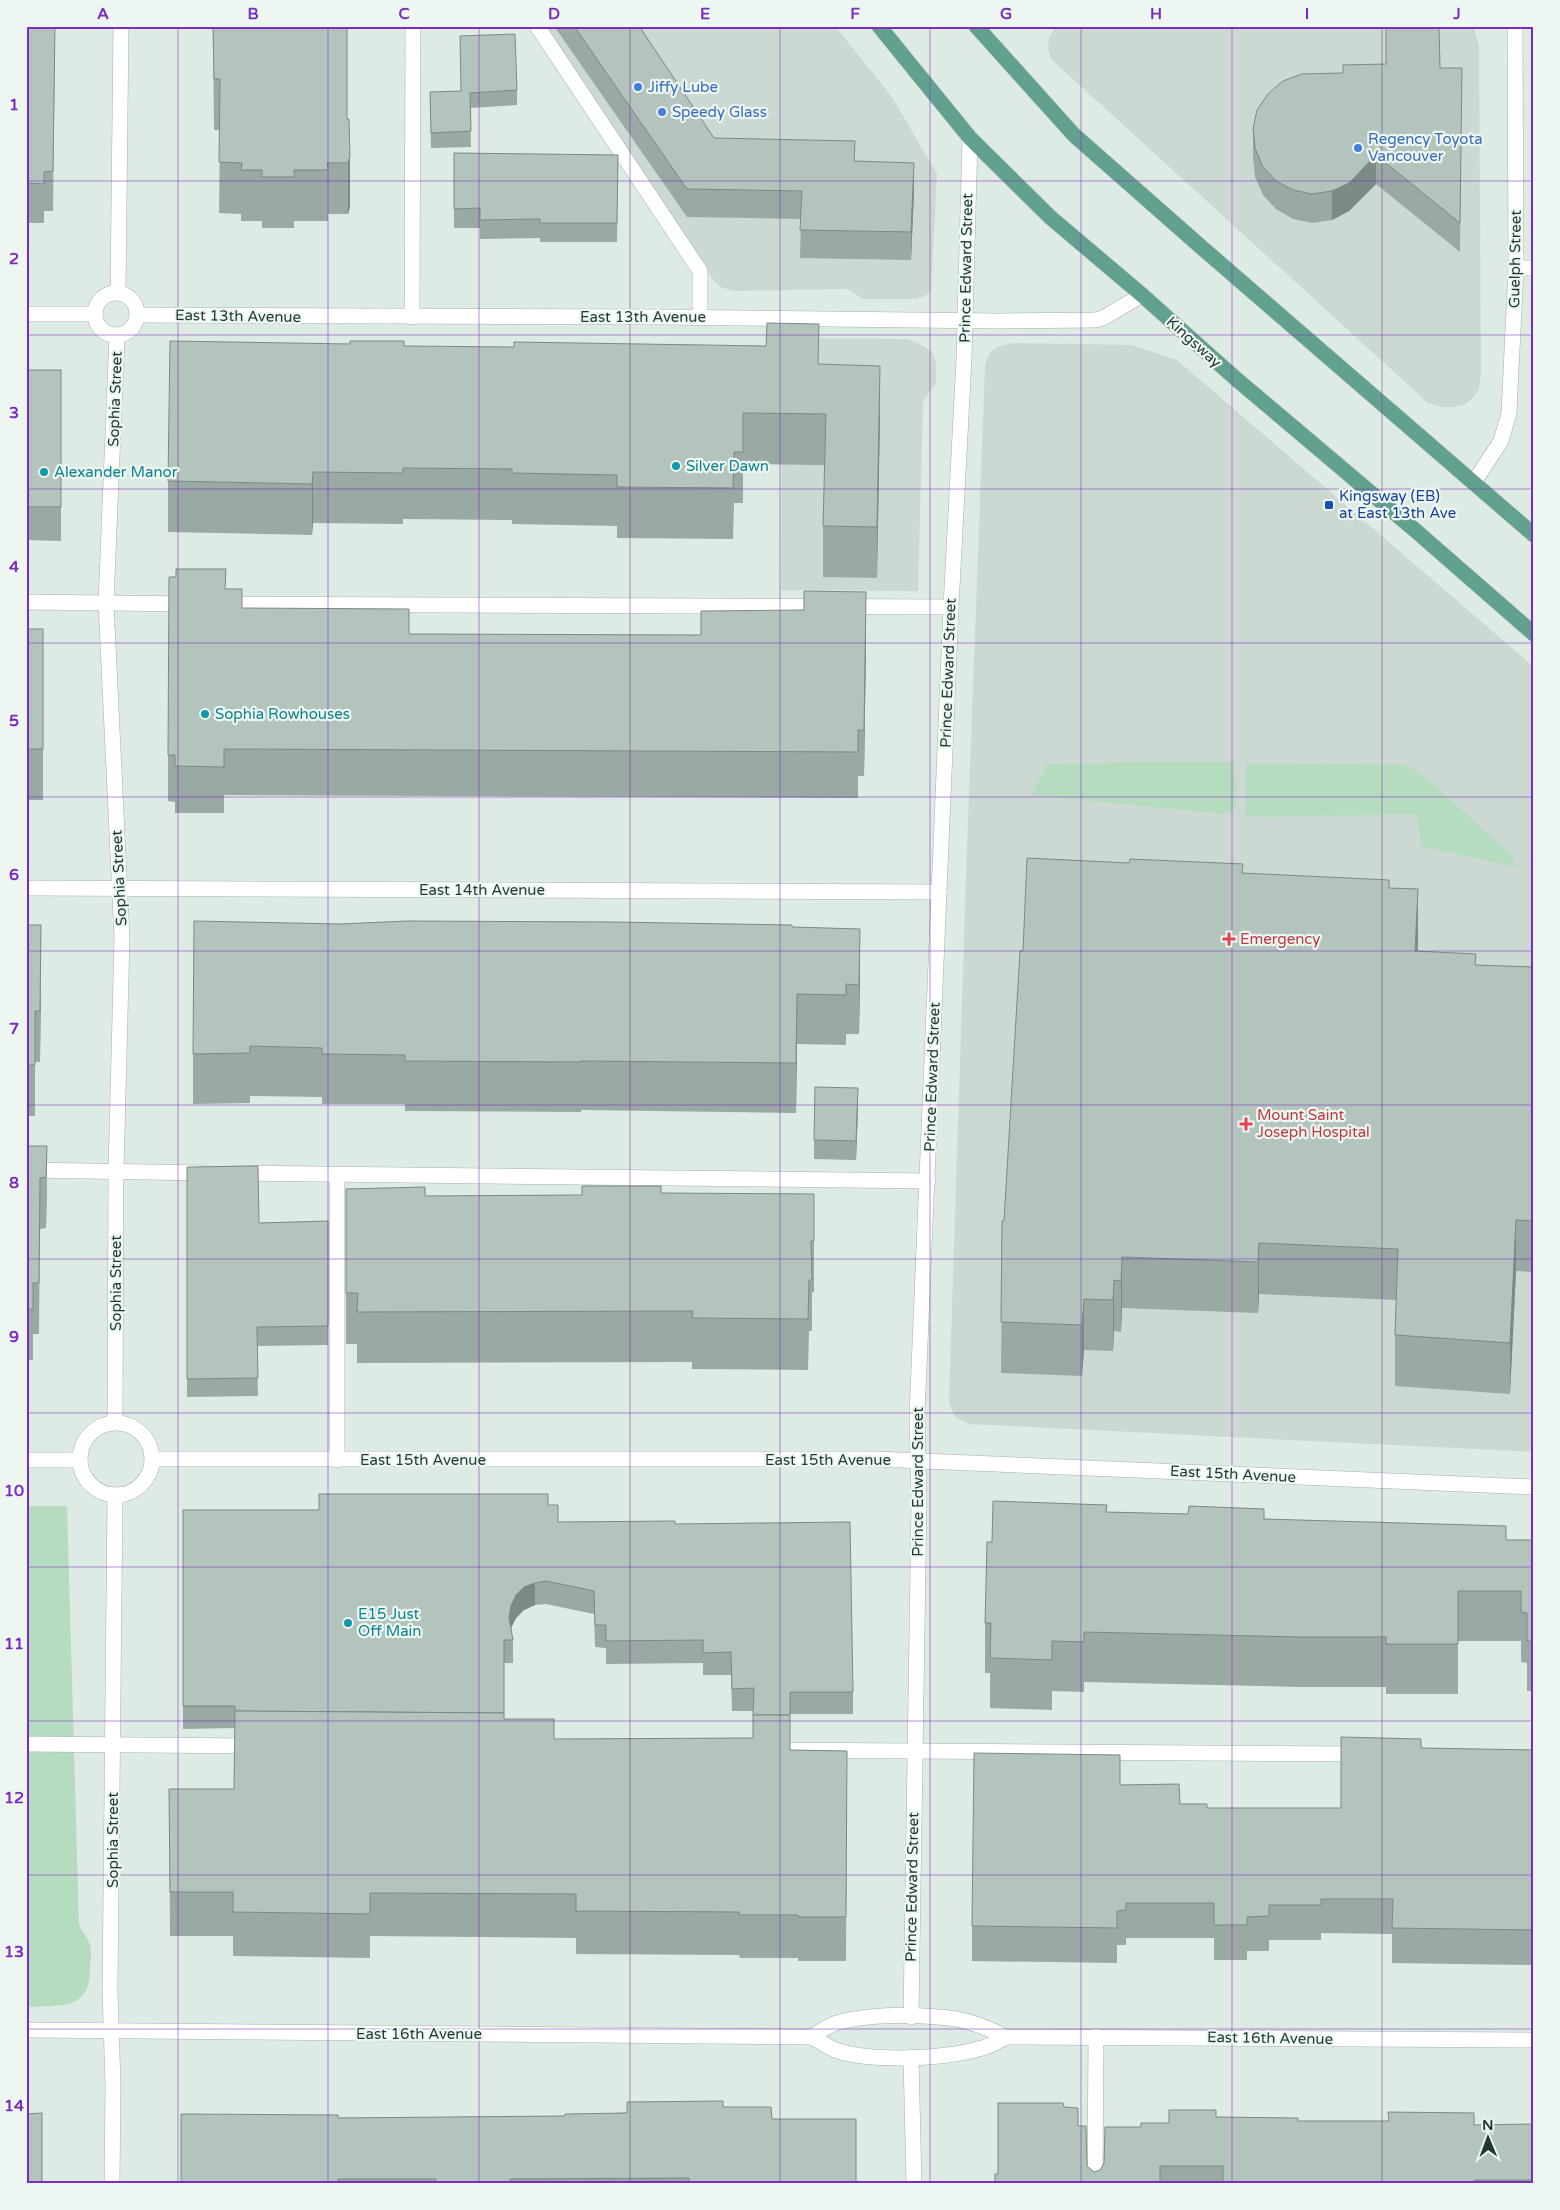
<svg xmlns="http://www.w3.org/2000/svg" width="1560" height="2210" font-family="'Varela Round',sans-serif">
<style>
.built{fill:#ccd9d3}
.green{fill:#b6dcc0}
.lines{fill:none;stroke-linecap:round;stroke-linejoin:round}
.lane-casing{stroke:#a1b1ab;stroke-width:16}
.street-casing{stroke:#a1b1ab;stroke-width:16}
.secondary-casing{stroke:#9db5ac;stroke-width:16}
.primary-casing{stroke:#bcc4c2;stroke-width:16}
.lane{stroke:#fff;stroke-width:15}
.street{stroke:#fff;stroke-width:15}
.secondary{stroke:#fff;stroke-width:15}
.primary{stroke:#62a08f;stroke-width:15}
.wall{fill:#9aa9a3;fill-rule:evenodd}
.shaded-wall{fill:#7d8984}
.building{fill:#b3c4bd;stroke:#7d8984}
.grid{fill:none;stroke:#7b2cbf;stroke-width:1;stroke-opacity:0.55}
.shop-dot{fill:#3f7fe0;stroke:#eef6f2;stroke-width:2}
.culture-dot{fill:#0f9aa8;stroke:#eef6f2;stroke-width:2}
.transit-dot{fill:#1a4fb4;stroke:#eef6f2;stroke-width:2}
.health-dot{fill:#e0444e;stroke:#eef6f2;stroke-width:2}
.labels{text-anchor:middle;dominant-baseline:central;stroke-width:4.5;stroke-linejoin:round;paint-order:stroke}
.shop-label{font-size:15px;fill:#366cbe;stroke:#eef6f2;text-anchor:start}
.street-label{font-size:15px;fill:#1f3932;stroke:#eef6f2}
.culture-label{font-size:15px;fill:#0d838f;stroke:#eef6f2;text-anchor:start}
.transit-label{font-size:15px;fill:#164399;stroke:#eef6f2;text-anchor:start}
.health-label{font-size:15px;fill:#be3a42;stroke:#eef6f2;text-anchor:start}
.neatline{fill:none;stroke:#7b2cbf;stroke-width:2}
.grid-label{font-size:16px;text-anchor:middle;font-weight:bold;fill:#7b2cbf}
</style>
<rect width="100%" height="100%" fill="#deeae4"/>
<g class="built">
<polygon points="544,26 835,26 892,97 937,174 931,291 925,296 916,299 863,299 848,289 734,291 720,287 712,278"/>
<polygon points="1057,26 1473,26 1479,47 1481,371 1479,388 1474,397 1464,405 1454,407 1442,407 1428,403 1051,59 1048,49 1049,37"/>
<polygon points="782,338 908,339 920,344 932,352 936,363 936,383 923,401 918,591 781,590"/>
<polygon points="1012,343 1132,345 1177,360 1534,667 1534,1452 970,1424 956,1418 951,1409 949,1401 967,847 985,367 987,359 991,352 998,347"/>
</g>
<g class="green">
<polygon points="1143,762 1234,762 1236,805 1231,812 1223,814 1031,795 1047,764"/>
<polygon points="1246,763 1406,765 1423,775 1512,855 1517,867 1421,846 1417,814 1259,817 1245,814"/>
<path d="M26 1506H67L79 1925C82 1932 88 1938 90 1945 92 1952 90 1961 90 1968 90 2010 63 2005 31 2007L26 2005Z"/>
</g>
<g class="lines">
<defs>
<g id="lane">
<polyline points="537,26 700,271 700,317"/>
<polyline points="1516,268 1534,268"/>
<polyline points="412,317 413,26"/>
<polyline points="26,602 190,604"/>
<polyline points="223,604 951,607"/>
<polyline points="26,1170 207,1173"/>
<polyline points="237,1173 928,1181"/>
<polyline points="337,1460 337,1175"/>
<polyline points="26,1744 255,1746"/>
<polyline points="770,1750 1362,1754"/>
<polyline points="1095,2184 1096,2036"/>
</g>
<g id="street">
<polyline points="118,292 121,26"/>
<circle cx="116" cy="314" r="21"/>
<polyline points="26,314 95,314"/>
<polyline points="138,315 660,317 998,321 1095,320 1103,318 1142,295"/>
<polyline points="1474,482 1501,441 1509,413 1516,268 1515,26"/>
<polyline points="26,888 939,892"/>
<polyline points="115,1422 116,1171 122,938 106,603 117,335"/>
<circle cx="116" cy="1459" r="36"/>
<polyline points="153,1459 876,1459 1534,1487"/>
<polyline points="26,1460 80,1460"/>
<polyline points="911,2017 919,1501 917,1415 951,607 964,359 970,138"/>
<polyline points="911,2057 914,2184"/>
<polyline points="112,2184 113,2085 110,1990 115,1495"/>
</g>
<g id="secondary">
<path d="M26 2030 811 2037C820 2041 829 2048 838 2051 875 2062 945 2059 982 2048 991 2046 999 2041 1006 2037"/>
<path d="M811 2037C818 2033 826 2027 834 2024 864 2013 924 2014 956 2019 974 2022 990 2029 1006 2037L1534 2040"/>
</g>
<g id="primary">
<polyline points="879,26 970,138 1050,217 1142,295 1235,378 1416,531 1534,634"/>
<polyline points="976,26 1074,135 1200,246 1534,535"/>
</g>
</defs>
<use href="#lane" class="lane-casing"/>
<use href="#street" class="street-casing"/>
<use href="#secondary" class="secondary-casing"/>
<use href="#primary" class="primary-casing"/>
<use href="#lane" class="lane"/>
<use href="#street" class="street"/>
<use href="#secondary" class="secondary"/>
<use href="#primary" class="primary"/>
</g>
<g class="wall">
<polygon points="26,26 55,26 53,211 44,211 44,223 26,223"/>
<polygon points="213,26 347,119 350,207 348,214 328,214 328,221 294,221 294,228 262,228 262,221 241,221 241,214 219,213 220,130 214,130"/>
<polygon points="554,26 639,26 714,138 855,161 914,192 911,260 800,258 801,219 687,217"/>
<polygon points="1440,68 1462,68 1460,252 1376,184 1349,211 1332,220 1312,223 1293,219 1276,209 1263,195 1255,177 1253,158 1253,129 1343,73"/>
<polygon points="517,90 517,105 470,108 471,147 431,148 430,92"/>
<polygon points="454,153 618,155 617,242 540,242 540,238 480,239 480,228 454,228"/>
<polygon points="404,346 819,364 880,417 877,578 823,577 823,526 825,465 743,464 743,503 734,503 733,539 617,538 617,526 512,524 512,520 403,519 403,524 313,523 312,535 168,532 168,481"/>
<polygon points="26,370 61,370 61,541 26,540"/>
<polygon points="226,589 242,608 409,634 866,638 864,776 858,776 858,798 224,795 224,813 175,813 175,802 168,801 168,755"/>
<rect x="26" y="629" width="17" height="171"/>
<polygon points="1243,873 1389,888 1418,940 1418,951 1476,965 1534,967 1534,1272 1516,1271 1510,1394 1395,1386 1395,1335 1396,1300 1259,1294 1258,1313 1122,1308 1121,1332 1114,1331 1113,1351 1084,1350 1082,1376 1001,1373 1002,1221 1004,1221 1023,951"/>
<polygon points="340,924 792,927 860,978 859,1034 846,1034 846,1045 797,1044 796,1113 581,1110 581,1112 405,1111 405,1104 322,1104 322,1097 250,1096 250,1103 193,1104 193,1054"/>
<polygon points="26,925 41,925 40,1062 35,1062 35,1116 26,1116"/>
<polygon points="858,1108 856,1160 814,1159 814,1140"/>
<polygon points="26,1146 47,1146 46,1228 40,1229 39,1334 33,1334 33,1360 26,1360"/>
<polygon points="187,1167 259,1223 328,1221 328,1345 257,1346 258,1396 187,1397"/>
<polygon points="346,1189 425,1196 582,1195 661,1193 814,1194 814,1292 812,1292 812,1331 809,1331 808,1370 692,1369 692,1362 688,1362 357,1363 357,1344 346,1344"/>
<path d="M548 1505 558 1522 675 1524 853 1692V1714H790V1750L847 1751 846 1961H798V1958H740L739 1955 576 1954V1938L370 1936V1958L233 1956V1936H170L169 1789H234L235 1728 183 1729V1510H319ZM546 1604 594 1614 595 1647 606 1648V1664L703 1663V1675H731L732 1711H753V1738L554 1739 504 1719V1663H513V1640L511 1628 516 1618 524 1610 535 1605Z"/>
<polygon points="1107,1512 1264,1519 1506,1540 1534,1540 1534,1691 1527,1691 1527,1663 1521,1662 1521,1641 1458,1641 1458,1694 1386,1694 1386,1687 1300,1687 1084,1682 1084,1692 1052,1691 1052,1710 990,1708 990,1673 985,1673 985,1623 992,1542"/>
<polygon points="1421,1748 1534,1750 1534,1965 1392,1963 1392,1934 1321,1933 1321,1940 1269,1940 1269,1951 1247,1951 1247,1960 1214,1960 1214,1938 1126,1938 1126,1945 1117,1945 1117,1963 972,1961 972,1926 1120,1785 1180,1804 1207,1808 1341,1808"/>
<polygon points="723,2107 772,2119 856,2184 181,2184 338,2118 565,2116"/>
<polygon points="1064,2107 1078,2126 1087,2166 1094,2172 1100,2170 1104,2163 1141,2127 1216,2117 1298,2121 1474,2125 1534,2124 1534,2184 995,2184 998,2174"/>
</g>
<g class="shaded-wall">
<polygon points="1376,155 1376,184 1349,211 1332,220 1332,191"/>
<polygon points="350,156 350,207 348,214 348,163"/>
<polygon points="914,163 914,192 911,260 911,232"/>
<polygon points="880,366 880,417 877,578 877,527"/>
<polygon points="313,472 313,523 312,535 312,484"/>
<polygon points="866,592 866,638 864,776 864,730"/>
<polygon points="1418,889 1418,940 1415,1002 1415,951"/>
<polygon points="860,929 860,978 859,1034 859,985"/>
<polygon points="41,976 40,1062 40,1011"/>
<polygon points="797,994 797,1044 796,1113 796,1063"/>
<polygon points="858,1088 858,1108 856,1160 856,1141"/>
<polygon points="47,1146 47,1197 46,1228"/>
<polygon points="1516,1220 1516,1271 1510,1394 1510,1343"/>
<polygon points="1259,1243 1259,1294 1258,1313 1258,1262"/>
<polygon points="1122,1257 1122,1308 1121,1332 1121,1281"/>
<polygon points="1114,1280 1114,1331 1113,1351 1113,1300"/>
<polygon points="1084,1299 1084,1350 1082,1376 1082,1325"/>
<polygon points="535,1583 535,1605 524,1610 516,1618 511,1628 509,1640 509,1618 511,1606 516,1595 524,1587"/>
</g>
<g class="building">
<polygon points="26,26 55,26 53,171 44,172 44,184 26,183"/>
<polygon points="213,26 347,26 347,119 349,119 350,156 348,163 327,163 328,170 294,170 294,177 262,177 262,170 241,170 242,163 219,162 220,79 214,79"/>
<polygon points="574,26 639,26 714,138 855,141 854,161 914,163 911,232 800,230 802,191 687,189"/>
<polygon points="1386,26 1439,26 1440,68 1462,68 1460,223 1376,155 1349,183 1332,191 1312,194 1293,190 1276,181 1263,167 1255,148 1253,129 1257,110 1268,94 1283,81 1302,74 1343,73 1343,65 1386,64"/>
<polygon points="515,34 517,90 470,93 471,131 431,133 430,92 461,91 460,36"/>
<polygon points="454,153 618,155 617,223 540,223 540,219 480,220 480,208 454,209"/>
<polygon points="767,323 819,324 818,364 880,366 877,527 823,526 826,414 743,413 743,452 734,452 733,488 617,487 617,475 512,473 512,469 403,468 403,473 313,472 312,484 168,481 170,341 350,344 350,341 404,341 404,346 514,347 514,342 766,346"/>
<rect x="26" y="370" width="35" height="137"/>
<polygon points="176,569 226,569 225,589 242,589 242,608 409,609 409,634 701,635 701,611 804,610 804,591 866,592 864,730 858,730 858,752 224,749 224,767 175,766 175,755 168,755 169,577 176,577"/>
<rect x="26" y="629" width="17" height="120"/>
<polygon points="1027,858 1129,863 1130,859 1243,864 1242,873 1389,880 1389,888 1418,889 1415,951 1476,954 1475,965 1534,967 1534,1221 1516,1220 1510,1343 1395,1335 1398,1249 1259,1243 1258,1262 1122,1257 1121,1281 1114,1280 1113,1300 1084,1299 1082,1325 1001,1322 1002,1221 1004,1221 1020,951 1023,951"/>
<polygon points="194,921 340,924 406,921 612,922 792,925 792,927 860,929 859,985 846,984 846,995 797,994 796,1063 581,1061 581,1062 405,1061 405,1055 322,1054 322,1048 250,1046 250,1053 193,1054"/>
<polygon points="26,925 41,925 40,1011 35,1011 35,1065 26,1065"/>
<polygon points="815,1087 858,1088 856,1141 814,1140"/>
<polygon points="26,1146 47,1146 46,1177 40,1178 39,1283 33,1283 33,1309 26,1309"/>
<polygon points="258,1166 259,1223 328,1221 328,1326 257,1327 258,1378 187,1379 187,1167"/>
<polygon points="582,1186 661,1186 661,1193 814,1194 814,1241 811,1241 812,1280 809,1280 808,1319 692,1318 693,1311 688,1311 357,1312 358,1293 346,1293 346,1189 425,1187 425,1196 582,1195"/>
<polygon points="319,1494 548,1494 548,1505 558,1505 558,1522 675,1521 675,1524 850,1522 853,1692 790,1692 790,1715 753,1715 754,1688 732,1689 731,1652 703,1653 703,1640 606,1641 606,1625 595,1625 594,1591 546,1581 535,1583 524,1587 516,1595 511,1606 509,1618 513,1640 504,1640 504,1713 235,1711 235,1706 183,1706 183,1510 319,1510"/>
<polygon points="993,1501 1107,1505 1106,1512 1188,1514 1189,1506 1264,1509 1264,1519 1506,1526 1506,1540 1534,1540 1534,1641 1527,1641 1527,1613 1521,1612 1521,1591 1458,1591 1458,1644 1386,1644 1386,1637 1300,1637 1084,1632 1084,1642 1052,1641 1052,1660 990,1658 991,1623 985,1623 987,1542 992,1542"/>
<polygon points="235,1711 504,1713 504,1719 554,1719 554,1739 753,1738 753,1715 790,1715 790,1750 847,1751 846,1917 798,1917 798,1915 740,1915 739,1912 576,1911 576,1894 370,1893 370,1914 233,1912 233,1892 170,1892 169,1789 234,1789"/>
<polygon points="1341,1737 1421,1739 1421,1748 1534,1750 1534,1930 1392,1928 1393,1899 1321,1899 1321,1905 1269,1905 1269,1916 1247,1917 1247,1925 1214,1925 1214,1903 1126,1903 1126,1910 1117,1911 1117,1928 972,1926 974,1753 1120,1755 1120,1785 1179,1784 1180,1804 1207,1804 1207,1808 1341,1808"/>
<polygon points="723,2101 723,2107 771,2107 772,2119 856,2119 856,2184 689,2184 689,2178 510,2179 510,2184 436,2184 436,2179 338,2179 338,2184 181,2184 181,2114 338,2115 338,2118 565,2116 565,2114 627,2113 627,2102"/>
<polygon points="998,2103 1063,2103 1064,2107 1078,2108 1078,2126 1086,2126 1087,2166 1094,2172 1100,2170 1104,2163 1105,2127 1141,2127 1141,2123 1169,2123 1169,2110 1216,2110 1216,2117 1298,2118 1298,2121 1389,2121 1388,2112 1474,2113 1474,2125 1534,2124 1534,2180 1474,2180 1474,2184 1223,2184 1223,2166 1160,2166 1160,2184 995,2184 995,2174 998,2174"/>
<polygon points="42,2113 42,2184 26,2184 26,2114"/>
</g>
<path class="grid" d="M178 26V2184M328 26V2184M479 26V2184M630 26V2184M780 26V2184M930 26V2184M1081 26V2184M1232 26V2184M1382 26V2184M26 181H1534M26 335H1534M26 489H1534M26 643H1534M26 797H1534M26 951H1534M26 1105H1534M26 1259H1534M26 1413H1534M26 1567H1534M26 1721H1534M26 1875H1534M26 2029H1534"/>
<g class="shop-dot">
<circle cx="638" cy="87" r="5"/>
<circle cx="662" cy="112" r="5"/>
<circle cx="1358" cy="148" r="5"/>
</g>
<g class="culture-dot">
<circle cx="676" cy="466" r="5"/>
<circle cx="44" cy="472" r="5"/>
<circle cx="205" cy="714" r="5"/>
<circle cx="348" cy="1623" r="5"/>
</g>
<rect class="transit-dot" x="1324" y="500" width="10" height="10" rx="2.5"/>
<g class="health-dot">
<path d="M1226.5 931.5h5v5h5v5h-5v5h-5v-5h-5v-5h5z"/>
<path d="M1243.5 1116.5h5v5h5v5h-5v5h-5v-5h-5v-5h5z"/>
</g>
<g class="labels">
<g class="shop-label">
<text x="648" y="87">Jiffy Lube</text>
<text x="672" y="112">Speedy Glass</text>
<text x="1368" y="139">Regency Toyota<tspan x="1368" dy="17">Vancouver</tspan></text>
</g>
<g class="street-label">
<text transform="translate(1515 259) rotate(-89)">Guelph Street</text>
<text transform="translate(966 268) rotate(-89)">Prince Edward Street</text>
<text transform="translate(238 316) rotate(1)">East 13th Avenue</text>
<text x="643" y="317">East 13th Avenue</text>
<text transform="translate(1194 342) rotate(42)">Kingsway</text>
<text transform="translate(115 399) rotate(-88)">Sophia Street</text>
<text transform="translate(948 673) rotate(-88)">Prince Edward Street</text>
<text transform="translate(119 878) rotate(-93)">Sophia Street</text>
<text x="482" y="890">East 14th Avenue</text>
<text transform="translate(932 1077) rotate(-88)">Prince Edward Street</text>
<text transform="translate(116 1283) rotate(-90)">Sophia Street</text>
<text x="423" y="1460">East 15th Avenue</text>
<text x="828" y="1460">East 15th Avenue</text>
<text transform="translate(1233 1474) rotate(3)">East 15th Avenue</text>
<text transform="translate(918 1482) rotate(-90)">Prince Edward Street</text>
<text transform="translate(113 1840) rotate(-90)">Sophia Street</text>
<text transform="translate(912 1887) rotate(-89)">Prince Edward Street</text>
<text x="419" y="2034">East 16th Avenue</text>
<text transform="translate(1270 2038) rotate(1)">East 16th Avenue</text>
</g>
<g class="culture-label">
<text x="686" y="466">Silver Dawn</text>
<text x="54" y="472">Alexander Manor</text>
<text x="215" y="714">Sophia Rowhouses</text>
<text x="358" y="1614">E15 Just<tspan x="358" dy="17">Off Main</tspan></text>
</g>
<g class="transit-label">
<text x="1339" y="496">Kingsway (EB)<tspan x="1339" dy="17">at East 13th Ave</tspan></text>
</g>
<g class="health-label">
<text x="1240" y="939">Emergency</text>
<text x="1257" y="1115">Mount Saint<tspan x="1257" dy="17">Joseph Hospital</tspan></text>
</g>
</g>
<rect width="1560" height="2210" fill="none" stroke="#eef6f2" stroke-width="55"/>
<g transform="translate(1488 2138) rotate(359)" stroke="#eef6f2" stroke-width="4" paint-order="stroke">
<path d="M0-4L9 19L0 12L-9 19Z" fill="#1f3932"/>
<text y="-8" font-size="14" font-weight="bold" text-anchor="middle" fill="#1f3932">N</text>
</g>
<rect x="28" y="28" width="1504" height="2154" class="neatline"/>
<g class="grid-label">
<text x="103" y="19">A</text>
<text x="253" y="19">B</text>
<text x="404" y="19">C</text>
<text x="554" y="19">D</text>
<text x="705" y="19">E</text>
<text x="855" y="19">F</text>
<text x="1006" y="19">G</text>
<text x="1156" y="19">H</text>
<text x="1307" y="19">I</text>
<text x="1457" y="19">J</text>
<text x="14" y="110">1</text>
<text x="14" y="264">2</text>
<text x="14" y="418">3</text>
<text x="14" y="572">4</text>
<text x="14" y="726">5</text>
<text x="14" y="880">6</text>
<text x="14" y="1034">7</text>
<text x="14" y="1188">8</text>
<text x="14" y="1342">9</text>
<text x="14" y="1496">10</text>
<text x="14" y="1649">11</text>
<text x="14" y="1803">12</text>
<text x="14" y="1957">13</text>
<text x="14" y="2111">14</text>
</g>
</svg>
